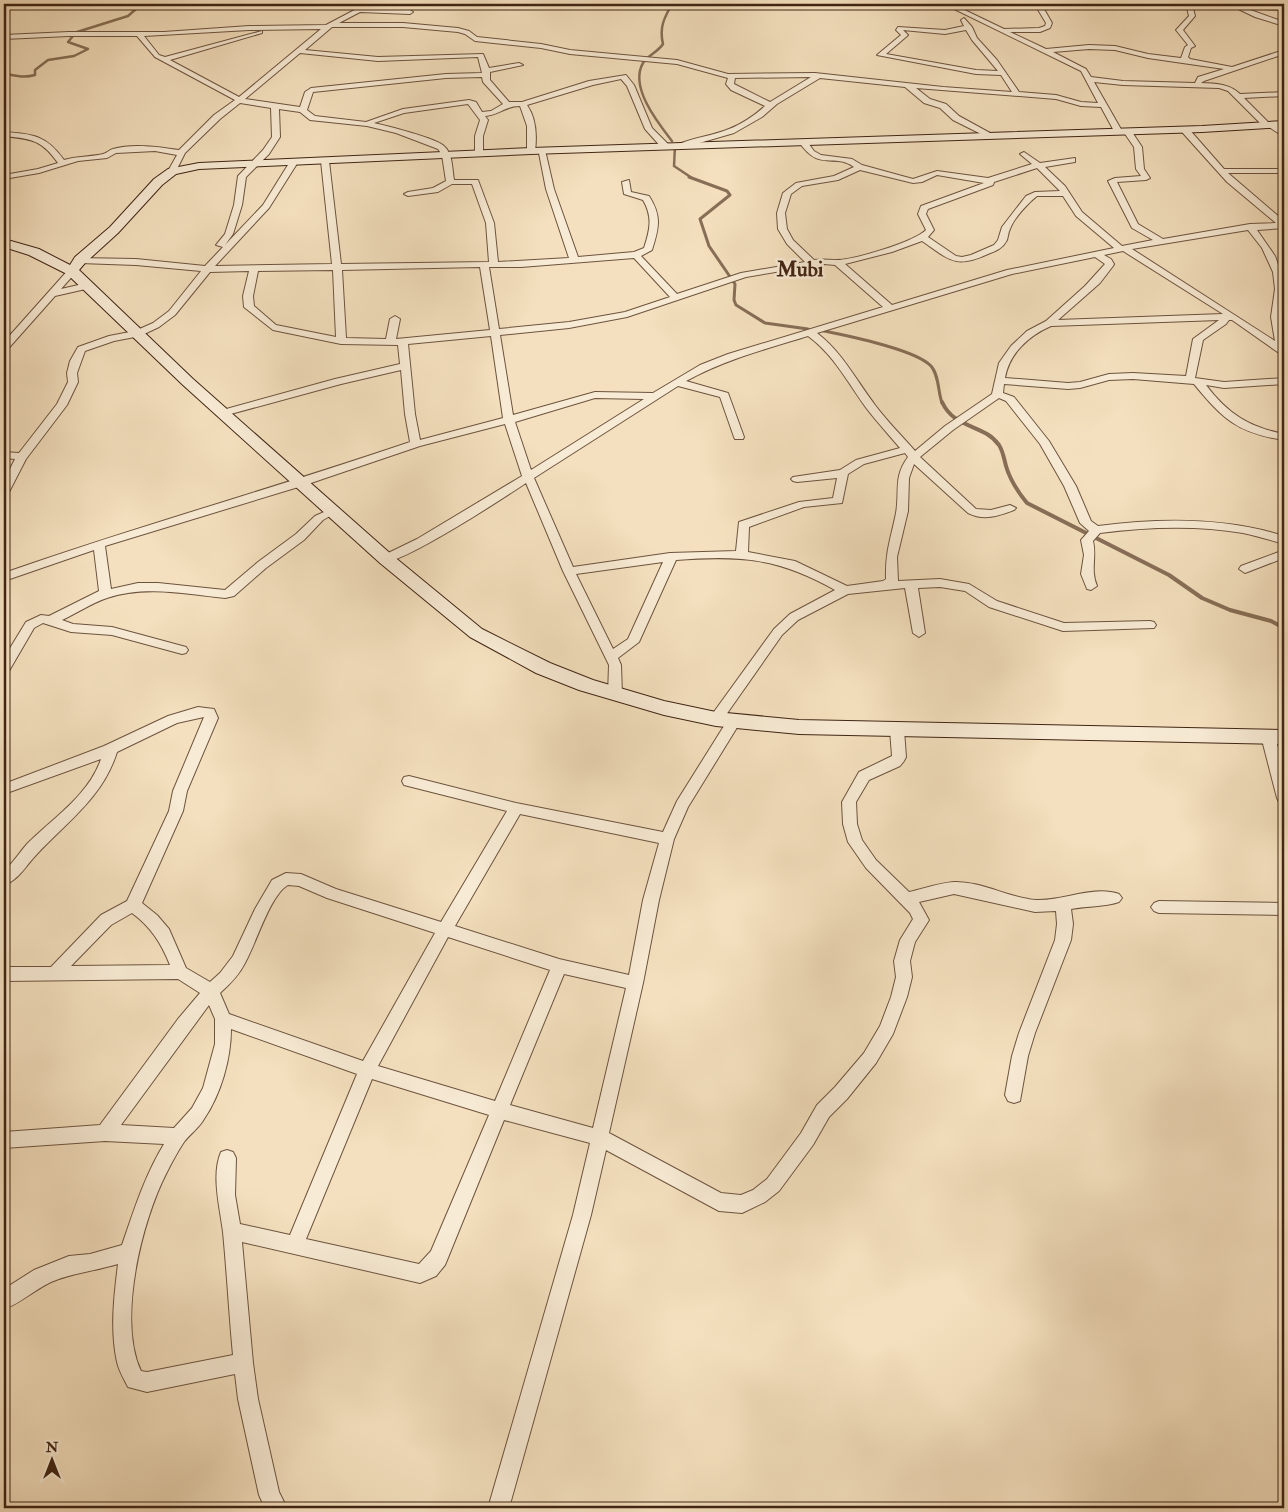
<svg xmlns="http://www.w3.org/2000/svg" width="1288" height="1512" font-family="'IM FELL Double Pica',serif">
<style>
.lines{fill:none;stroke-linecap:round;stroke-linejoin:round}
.stream-far2{stroke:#876e57;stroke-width:2.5}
.stream-far1{stroke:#876e57;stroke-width:3}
.stream{stroke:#876e57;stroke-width:4}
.street-casing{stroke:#6d533e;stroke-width:2}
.secondary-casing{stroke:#402414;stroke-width:2}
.street{fill:#f8ebd5;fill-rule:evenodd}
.secondary{fill:#f8ebd5;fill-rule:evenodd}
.labels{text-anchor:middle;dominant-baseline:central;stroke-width:5;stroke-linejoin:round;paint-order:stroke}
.far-town-label{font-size:21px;font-weight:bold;fill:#402414;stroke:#f8ebd5}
</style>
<rect width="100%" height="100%" fill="#f4e0be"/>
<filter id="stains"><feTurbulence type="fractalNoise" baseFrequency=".004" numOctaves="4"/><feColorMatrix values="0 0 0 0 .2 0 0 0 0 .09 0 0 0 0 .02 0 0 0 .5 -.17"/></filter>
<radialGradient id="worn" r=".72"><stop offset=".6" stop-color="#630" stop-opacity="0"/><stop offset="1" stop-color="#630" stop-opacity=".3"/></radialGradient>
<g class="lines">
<g class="stream-far2">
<path d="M72 4C93 10 115 2 136 9L128 16 77 32"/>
<path d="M672 4C664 18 659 28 663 44 658 52 648 55 643 63 629 87 658 123 672 141"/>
<path d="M4 73C15 76 24 78 35 75V70L48 60 74 56 88 49 68 42 73 36"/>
<polyline points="675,146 674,166 692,178"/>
</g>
<g class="stream-far1">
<polyline points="689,177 727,191 730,195 700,219 709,246 735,284 734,300 736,305 765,323 808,329"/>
<path d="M824 331C847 336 915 349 931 366 939 375 938 392 942 403"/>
</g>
<path class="stream" d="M942 402C955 430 983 423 999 445 1003 451 1004 459 1006 466 1010 480 1018 492 1027 503L1169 575 1202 598 1230 610 1271 621 1284 628"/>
<defs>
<g id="street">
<path d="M366 4H373L367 8 410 10 413 12 410 14 360 12 339 23H403L458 28 469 31 477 37 541 44 570 50 677 60 728 74 815 73 943 87 1012 92 1001 75 976 74 877 55 901 35 896 30 898 27 945 30 964 26 961 20 964 18 972 27 977 38 997 60 1019 92 1056 95 1081 102 1098 103 1081 71 944 4H952L1004 29 1039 28 1045 26 1046 23 1037 8 1049 4H1058L1044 9 1052 23 1050 28 1040 32H1010L1046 49 1089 45 1115 46 1148 54 1181 58 1185 47 1188 45 1176 30 1189 16 1186 4H1192L1195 16 1183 30 1195 46 1191 48 1188 57 1190 59 1232 67 1284 50V54L1204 81 1201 83C1215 84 1229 83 1240 94L1284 92V96L1244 98 1269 123H1274L1284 131V137L1269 127H1264L1228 91 1219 88 1123 85 1094 82 1122 131 1118 133 1114 131 1101 107 1081 106 1056 99 916 88 930 99 946 104 959 116 990 133V137H987L953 120 940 108 924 103 905 87 820 78 777 104 762 117 734 133 682 148H679V144C695 137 713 136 729 129 742 124 755 115 765 106L731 90 726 84 728 78 677 64 570 54 541 48 475 41 465 34 458 32 403 27H332L305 50 378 57 483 54 489 68 519 63 523 65 490 72V80L509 102H522L589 81 626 75 634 85 652 128 668 144V148H662L645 129 627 86 621 79 593 85 527 105C536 118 537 136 535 151L531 153 527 151V126L520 106C505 106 499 115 485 116L488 120 483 136V153L479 155 475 153V136L480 120 468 104 404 113 374 123C387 126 436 138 444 146 453 154 452 169 454 180H478L494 223 498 262 569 258 546 189 538 148 545 150 554 189 578 257 634 252 644 248C650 230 653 217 643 200L624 194 622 182 629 180 631 192 649 196C662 216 659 228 652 250L641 256 677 294 741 273 805 262 787 244 778 229 777 213 783 193 796 183 834 176 854 167C834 152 820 173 799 142L803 140H806L814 151 821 155 852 159 862 165 913 179 937 171 988 178 1032 164 1020 154 1024 152 1040 163 1075 158V162L1045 167 1065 186 1082 212 1122 246 1153 240 1132 228 1108 181 1115 178 1141 176 1136 169 1134 147 1123 131 1124 129H1130L1142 147 1144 169 1150 178 1146 180 1117 182 1138 224 1163 239 1250 224 1276 223 1227 182 1182 132V128H1188L1224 169H1284V173H1228L1284 221V228L1257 230 1275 256 1284 281V294L1281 317 1284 355 1279 353 1232 320H1229L1226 324 1203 340 1195 378 1224 382 1284 378V384L1224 388 1206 385C1228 414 1249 427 1284 434V440C1237 433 1223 419 1194 384L1133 379 1109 380 1080 388 1068 389 1004 384 1003 393 1014 397 1049 441 1076 486 1091 521 1098 526C1160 518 1224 517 1284 536V544C1270 540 1257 536 1243 533 1196 525 1147 527 1100 533L1093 541C1097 557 1090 570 1097 586L1091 590 1087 589 1081 574 1084 555 1081 540 1089 531 1080 523 1064 486 1040 444 1006 401 999 398 953 430 920 457 976 509 991 510 1010 505 1016 508 1014 510C998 516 984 521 968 513L914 464 909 478 908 511 897 557 898 581 940 579 969 584 997 601 1064 623 1150 621 1154 622 1156 625 1154 628 1063 631 989 607 965 591 940 587 918 588 925 633 919 637 913 633 905 588 848 594 798 620 782 635 721 722H711L709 719 711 716 774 629 790 614 835 590C778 558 741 555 676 560L639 642 618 658 621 665 622 695 620 698H610L608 695 609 665 563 571 526 483C505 497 400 566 382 562L380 559 382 556 417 539 522 476 505 424 420 446 305 485 105 546 111 589 138 583H158L225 590 258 562 296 534 315 516 333 508 339 511 323 520 304 540 266 568 234 596 225 598C186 594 145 585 107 598 92 603 77 613 62 620L73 624 112 627 186 647 188 650 186 653 182 654 112 635 71 632 43 623 34 628 9 671 4 672V658L26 622 41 615 49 616 99 591 94 550 4 581V573C138 526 275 488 410 442L405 414 401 370 341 384 227 415H219L218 413 219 411 335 379 400 364 398 345 341 344 273 330 244 307 243 296 249 271 210 272 175 315 159 327 140 336 114 341 85 351 77 373 78 382 67 405 26 459 8 494 4 495V481L15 459 4 458V452L19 453 57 404 68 382 67 373 70 361 78 347 109 336 135 331 153 323 169 311 201 271 136 265 80 263 77 262V258L136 259 205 266 223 247 216 245 225 234 234 205 238 176 263 150 272 137 271 108 240 103 220 119 185 153 175 173 168 171 177 155 155 151 116 153 107 158 78 161 39 173 4 179V175L38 169 58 163C41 139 31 139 4 136V132C33 134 46 135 64 160 77 156 90 157 103 154 107 153 109 150 113 149 132 143 160 147 179 150L214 115 235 100 155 57 137 36H69L4 39V35L69 32H164L249 26 326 25ZM321 29 239 97 170 60 262 33V31L165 57 159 55 144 36 249 30ZM903 30 945 34 966 30 972 40 998 71 976 70 886 54 907 36 908 35ZM1089 49 1115 50 1148 58 1224 69 1198 77 1195 83 1123 81 1091 77 1086 69 1053 52ZM300 53 378 61 478 57 482 73 446 74 311 88 305 92 300 107 245 99ZM482 77 483 82 503 104 491 111 482 112 476 102 469 100 403 109 366 122 315 116 307 110 313 92 446 78ZM811 77 770 102 734 84 735 78ZM279 109 300 112 310 120 367 126 396 133 438 149 442 155 446 181 433 188 408 192 404 194 408 196 438 192 452 184H472L486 223 489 262 341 264 329 161 325 159 321 161 332 264 215 266 269 208 298 162 291 160 263 205 225 245 233 234 242 205 246 177 269 154 280 137ZM1037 168 1060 191 1035 192 1026 196 1002 227 998 240 994 245 971 255 962 257 956 256 928 237 934 230 926 214 928 209 985 188 993 185 994 182ZM860 170 913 183 922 182 937 175 984 183 921 206 918 214 926 230C914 242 854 260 837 260 829 260 822 259 814 260L793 240 787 229 785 213 791 194 802 186 838 180ZM1037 196H1063L1076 216 1114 248 1007 270 892 305 845 264 892 252 922 241C950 260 955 269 988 254 996 251 1003 248 1007 240 1008 237 1008 233 1010 229 1014 218 1028 203 1037 196ZM1248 230 1262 248 1273 272 1275 289 1271 317 1275 341 1132 249ZM1123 251 1223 314 1058 320 1100 283 1113 266 1114 264 1111 259 1104 255ZM1095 257 1105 264 1085 286 1046 321 1027 331 1011 346 999 363 992 394 945 426 915 451C902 436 887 421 875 405 856 380 842 352 817 333L1012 274ZM634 258 670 297 625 312 569 322 499 329 489 267H521ZM824 264 835 265 883 307 728 354 700 365 653 393 595 392 513 415 500 335 569 328 627 317 746 277ZM480 267 490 330 396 339 400 319 395 316 390 319 386 339 346 338 342 270ZM333 270 336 337 276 325 254 306 253 296 258 271ZM1219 320 1193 339 1186 376 1133 373 1109 374 1080 382 1068 383 1005 378C1009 354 1028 336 1051 326ZM491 336 503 418 420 440 415 414 408 344ZM808 336C834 355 848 383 867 409 877 422 889 435 900 448L856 460 840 470 793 477 791 479 793 481 797 482 837 478 833 498 799 502 739 522 736 551 670 553 573 567 534 478 678 386 720 397 734 437 735 439H743L744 437 728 393 686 381C724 360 766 349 808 336ZM595 398 644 399 531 470 515 422ZM905 453 908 457C893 477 900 491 896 513 891 538 885 552 886 579L883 581 847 586 795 561 748 552 749 527 804 507 842 503 848 474 864 464ZM663 562 628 639 613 649 576 574Z"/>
<polygon points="1228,4 1284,6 1284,10 1245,8 1284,22 1284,26 1255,17"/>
<polygon points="72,268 77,271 61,289 87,283 90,284 90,288 55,296 7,350 4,351 4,342 69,269"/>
<polygon points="1284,550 1284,558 1245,573 1239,569 1241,566"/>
<path d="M198 707 214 709 218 718 187 791 183 811 142 903 157 915 169 929 186 968 210 982 220 973 233 956 255 909 272 880 286 873 301 874 336 889 441 922 507 811 404 785 402 781 404 777 409 776 516 803 663 832 677 801 729 718H739L741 721 688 807 674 839 659 900 643 983 609 1133 721 1193 741 1195 753 1190 767 1179 801 1133 817 1105 835 1087 864 1053 880 1026 891 997 896 977 894 961 900 940 913 919 910 913 866 868 848 842 843 824 842 802 859 772 892 756 890 730 892 727H902L904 730 906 757 904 761 900 766 869 780 856 802 857 824 862 840 876 860 909 892C923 889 939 883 954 882 981 881 1009 898 1036 900 1063 901 1094 885 1119 894L1122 898 1119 902C1105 907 1087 906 1071 909L1073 924 1071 940 1035 1033 1028 1056 1020 1101 1014 1103 1008 1101 1005 1095 1012 1056 1019 1033 1055 940 1057 924 1056 911 1035 912 954 894 919 902 929 920 915 942 910 961 912 977 907 997 893 1034 876 1063 847 1099 829 1117 813 1145 779 1191 765 1202 742 1213 719 1211 606 1150 591 1215 509 1508H488L573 1215 590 1143 504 1120 445 1265 436 1276 420 1283 242 1242 253 1363 258 1399 279 1492 287 1508H265L259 1495 238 1399 235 1374 147 1392 128 1387C124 1379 119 1371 117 1362 110 1330 114 1296 118 1264 95 1271 72 1273 51 1282 34 1290 21 1303 4 1309V1289L34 1270 69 1256 90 1254 122 1245C134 1210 145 1175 164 1144L105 1141 4 1148V1132L100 1125 178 1019 200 993 178 979 4 981V967H51L101 915 127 901 169 811 173 791 204 717 177 723 117 752C103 797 68 821 37 854 27 864 19 880 4 885V871C13 863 19 853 27 844 53 818 89 795 101 759L4 794V784L104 746 168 716ZM520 814 659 843 643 900 629 975 559 959 455 926ZM288 885 299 886 327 898 435 933 363 1061 229 1014 220 993C230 984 239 975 245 963 256 944 270 895 288 885ZM132 913C151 927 161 943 170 965L71 966 111 925ZM448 937 550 970 495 1101 378 1066ZM564 974 626 988 593 1128 510 1105ZM209 1005 215 1019V1044L203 1088 192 1108 174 1128 121 1125ZM231 1029 357 1074 290 1235 240 1224 235 1195 236 1158 233 1152 227 1150 221 1152C211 1175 220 1208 223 1232 227 1273 229 1314 233 1355L147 1372 141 1371C117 1320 142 1220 167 1172 172 1162 178 1151 184 1142 190 1134 199 1128 204 1119 221 1094 231 1059 231 1029ZM372 1079 489 1115 431 1251 419 1264 306 1239Z"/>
<polygon points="1268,731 1273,732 1275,736 1284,772 1284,803 1279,802 1277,798 1261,736 1263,732"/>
<polygon points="1159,901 1284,903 1284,915 1159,913 1154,911 1151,907 1154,903"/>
</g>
<polygon id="secondary" points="1284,121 1284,127 1202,132 531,154 199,169 176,174 162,185 118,233 85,263 79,270 193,379 392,555 482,629 550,663 593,680 664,701 716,712 799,720 1284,730 1284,744 799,734 716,726 664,715 579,690 536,673 470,637 380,563 183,385 67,274 29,255 4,247 4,239 39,249 70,265 75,257 110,227 154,179 168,169 199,163 531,148 1202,126"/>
</defs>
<use href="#street" class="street-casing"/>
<use href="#secondary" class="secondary-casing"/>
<use href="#street" class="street"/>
<use href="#secondary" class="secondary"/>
</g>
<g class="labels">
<g class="far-town-label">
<text x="800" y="269">Mubi</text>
</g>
</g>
<rect width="1288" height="1512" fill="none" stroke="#f4e0be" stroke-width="20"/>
<rect x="5" y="5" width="1278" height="1502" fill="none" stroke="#402414" stroke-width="2.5"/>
<rect x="10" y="10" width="1268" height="1492" fill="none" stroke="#402414"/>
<g transform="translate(52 1460)" stroke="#f8ebd5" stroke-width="4" paint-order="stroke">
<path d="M0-4L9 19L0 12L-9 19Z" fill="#402414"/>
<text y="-8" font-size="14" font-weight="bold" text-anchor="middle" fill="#402414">N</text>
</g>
<rect width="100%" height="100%" filter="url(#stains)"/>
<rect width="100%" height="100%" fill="url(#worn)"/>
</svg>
